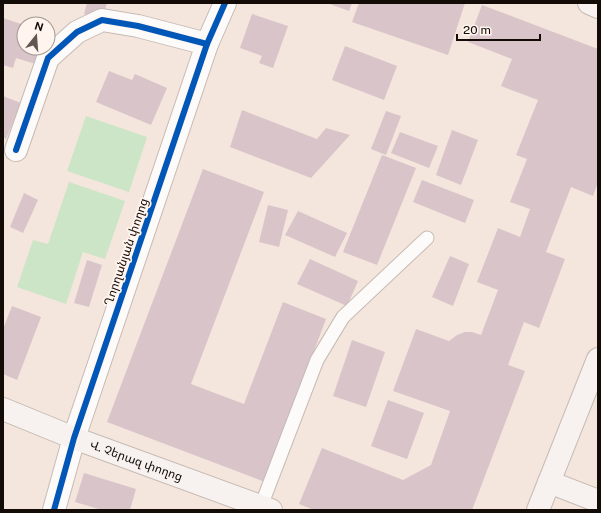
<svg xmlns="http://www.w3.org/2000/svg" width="601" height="513" font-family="'Public Sans','Noto Sans Armenian',sans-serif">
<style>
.green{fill:#cce5c6}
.building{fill:#d9c4ca}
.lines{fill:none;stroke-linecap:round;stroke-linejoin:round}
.lane-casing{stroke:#c6bbb4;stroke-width:15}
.street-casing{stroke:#c6bbb4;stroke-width:24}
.secondary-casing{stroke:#c6bbb4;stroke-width:24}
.lane{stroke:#fdfbfa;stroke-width:13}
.street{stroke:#fdfbfa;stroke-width:22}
.secondary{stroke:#f7f1ef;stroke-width:22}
.cycleway-casing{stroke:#fff4ee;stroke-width:8}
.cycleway{stroke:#0057b8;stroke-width:6}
.labels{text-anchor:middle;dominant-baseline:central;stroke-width:3.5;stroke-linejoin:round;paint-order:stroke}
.street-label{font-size:12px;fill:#130b06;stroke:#fff4ee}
</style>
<rect width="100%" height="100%" fill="#f4e6dd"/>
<g class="green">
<polygon points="86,116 147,137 129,192 67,171"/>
<polygon points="69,182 125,201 105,259 83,252 66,304 17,287 33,240 48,244"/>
</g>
<g class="building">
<polygon points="87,3 107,3 102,20 84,14"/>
<polygon points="327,3 352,3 349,11"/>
<polygon points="359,3 465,3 448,55 352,22"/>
<polygon points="482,5 598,49 598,182 593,196 571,187 546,252 565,259 539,328 524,322 508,365 525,371 472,510 314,510 299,504 322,448 403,480 431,465 450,411 393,391 416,329 449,341 457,335 465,332 472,332 481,335 498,290 477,282 498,228 520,237 530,209 510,202 527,159 516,155 538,100 501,86 512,59 468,42"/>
<polygon points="252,14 288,26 273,68 259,63 262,56 240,48"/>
<polygon points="3,18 24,25 24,48 48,48 42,66 16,58 13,68 3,65"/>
<polygon points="345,46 397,66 384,100 332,80"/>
<polygon points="109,71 132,80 135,74 167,88 151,125 96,102"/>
<polygon points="3,96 21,103 6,139 3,137"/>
<polygon points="242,110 317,139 326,128 350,135 311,178 230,147"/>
<polygon points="386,111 401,116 386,155 371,149"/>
<polygon points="452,130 478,140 461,185 436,175"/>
<polygon points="400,132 438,146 429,168 391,153"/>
<polygon points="382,155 416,168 377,265 343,252"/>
<polygon points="203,169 264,192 191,384 244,404 283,302 326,319 265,482 107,422"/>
<polygon points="422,180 474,200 465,223 413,202"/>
<polygon points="24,193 38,200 23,233 10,227"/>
<polygon points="268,205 288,210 279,247 259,242"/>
<polygon points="298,211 347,233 335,257 285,235"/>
<polygon points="450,256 469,264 453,306 432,297"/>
<polygon points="310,259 358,281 347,306 297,284"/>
<polygon points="87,260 102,265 89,307 74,303"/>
<polygon points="12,306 41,317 17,380 3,374 3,329"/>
<polygon points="352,340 385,352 366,407 333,396"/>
<polygon points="388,400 424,413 407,459 371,446"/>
<polygon points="84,473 136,489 130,510 102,510 75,502"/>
</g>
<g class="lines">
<defs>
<polyline id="lane" points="261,506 317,360 343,317 427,238"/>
<g id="street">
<polyline points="16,150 48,58 77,32 102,20 138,26 207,44"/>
<polyline points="54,510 74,438 207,44 225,3"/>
</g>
<g id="secondary">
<polyline points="589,3 598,7"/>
<path id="s1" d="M3 409 74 438 271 510"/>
<polyline points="549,482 598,501"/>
<polyline points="538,510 598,359"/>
</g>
</defs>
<use href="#lane" class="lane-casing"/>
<use href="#street" class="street-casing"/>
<use href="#secondary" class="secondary-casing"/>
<use href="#lane" class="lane"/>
<use href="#street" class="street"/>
<use href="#secondary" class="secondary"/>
<defs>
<g id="cycleway">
<polyline points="16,150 48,58 77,32 102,20 138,26 207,44"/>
<polyline points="54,510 74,438 207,44 225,3"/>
</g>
</defs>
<use href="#cycleway" class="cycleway-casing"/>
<use href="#cycleway" class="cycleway"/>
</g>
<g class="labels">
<g class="street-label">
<text transform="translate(126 252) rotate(-71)">Ղորղանյան փողոց</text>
<text stroke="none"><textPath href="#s1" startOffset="143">Վ. Չերազ փողոց</textPath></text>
</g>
</g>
<rect width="601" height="513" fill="none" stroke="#130b06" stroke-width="8"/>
<g transform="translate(36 36) rotate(17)"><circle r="19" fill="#fff4ee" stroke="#a19791"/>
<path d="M0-3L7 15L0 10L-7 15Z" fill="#625851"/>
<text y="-6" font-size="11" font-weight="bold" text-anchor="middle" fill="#130b06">N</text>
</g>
<path d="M457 34v6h83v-6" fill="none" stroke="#130b06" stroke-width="2"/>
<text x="463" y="34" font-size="12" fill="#130b06" stroke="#fff4ee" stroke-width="3" paint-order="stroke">20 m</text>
</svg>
